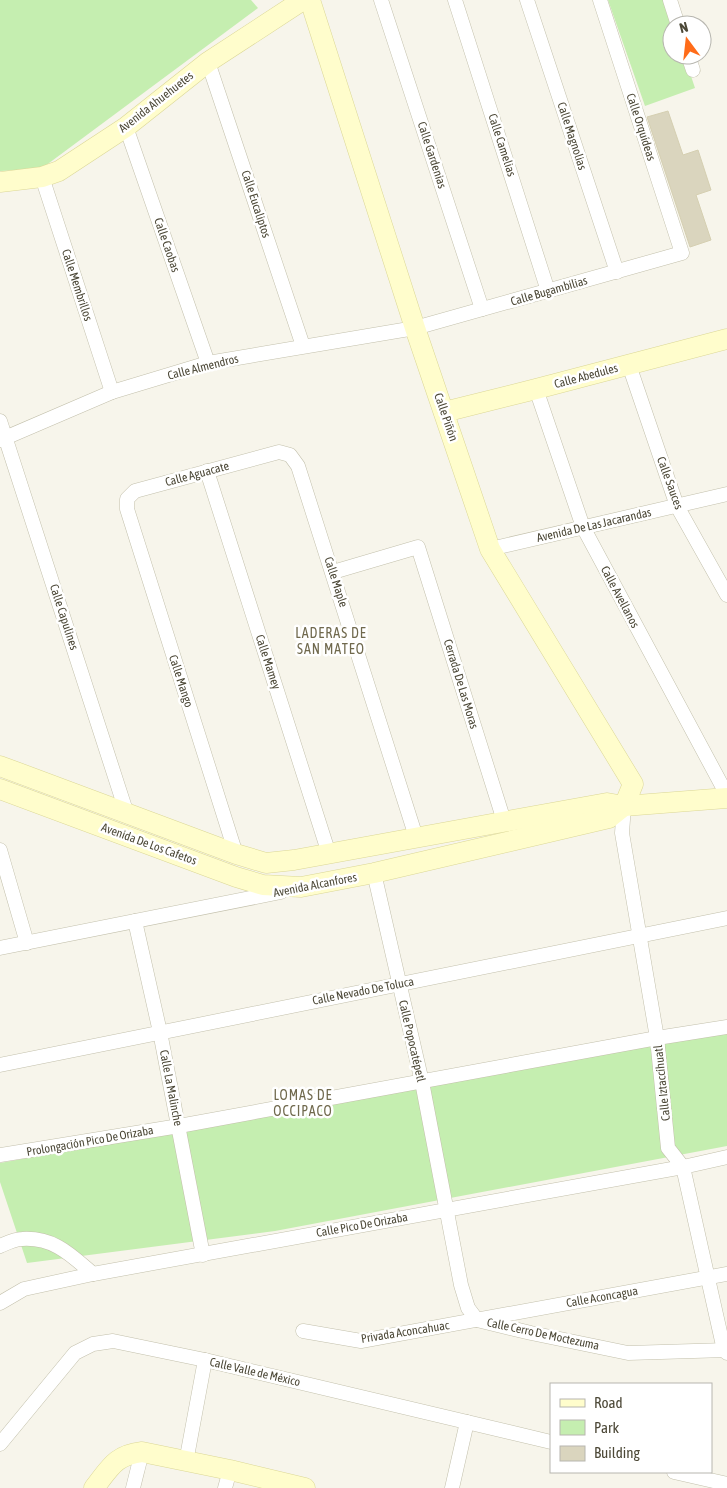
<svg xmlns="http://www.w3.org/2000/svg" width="727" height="1488" font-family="'Asap Condensed',sans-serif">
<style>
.green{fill:#c5eeb0}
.building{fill:#dad5be;stroke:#d5cfb1}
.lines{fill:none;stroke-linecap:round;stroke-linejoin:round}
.street-casing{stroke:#c3c0ac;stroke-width:15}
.secondary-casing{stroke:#dbd796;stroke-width:21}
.street{stroke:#fff;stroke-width:14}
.secondary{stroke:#fffdcc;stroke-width:20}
.labels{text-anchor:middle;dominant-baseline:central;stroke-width:5;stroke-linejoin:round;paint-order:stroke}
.street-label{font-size:12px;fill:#4c4837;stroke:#fff}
.neighbourhood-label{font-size:14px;letter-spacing:1px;fill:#70694d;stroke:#fff}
</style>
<rect width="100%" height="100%" fill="#f7f5eb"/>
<g class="green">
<polygon points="0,0 251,0 258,8 41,169 0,171"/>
<polygon points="608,0 667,0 672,25 672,55 684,55 695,88 645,106"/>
<polygon points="727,1030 727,1146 275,1231 27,1263 0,1182 0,1163"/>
</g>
<polygon class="building" points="668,111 683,155 698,150 711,190 696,195 711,240 690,247 647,117"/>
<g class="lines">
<defs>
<g id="street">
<polyline points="381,0 482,309"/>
<polyline points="455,0 548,291"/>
<polyline points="527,0 617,272"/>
<polyline points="670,0 678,25"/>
<polyline points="688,55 693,70"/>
<polyline points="208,62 303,346"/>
<polyline points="126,127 208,363"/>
<polyline points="42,177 112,392"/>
<polyline points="629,365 677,506 727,595"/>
<polyline points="536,389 583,527 727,795"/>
<polyline points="0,421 127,814"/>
<polyline points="0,440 112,392 208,363 415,328 682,253 600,0"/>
<polyline points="207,471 329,854"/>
<polyline points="490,549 727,494"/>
<polyline points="333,572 418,547 504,821"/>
<polyline points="624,806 622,833 657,1038 668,1148 683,1167 724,1350 727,1353"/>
<polyline points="0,850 27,943"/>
<polyline points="236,854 127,509 127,499 135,491 279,452 290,455 298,466 416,837"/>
<polyline points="374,873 422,1082 461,1285 468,1308 477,1320 531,1333 628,1353 727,1350"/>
<polyline points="135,921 160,1032 203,1255"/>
<polyline points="0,948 281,892"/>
<polyline points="0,1065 727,918"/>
<polyline points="0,1155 179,1126 657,1038 727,1027"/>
<path d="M0 1246C7 1243 15 1239 22 1239 54 1237 71 1255 93 1274"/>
<polyline points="0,1303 24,1289 93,1274 683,1167 727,1157"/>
<polyline points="303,1331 361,1341 727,1274"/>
<polyline points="0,1444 75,1353 93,1344 113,1341 205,1360 551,1442"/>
<polyline points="186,1462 205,1360"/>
<polyline points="674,1472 727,1484"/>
<polyline points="133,1488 142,1452"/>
<polyline points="225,1488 230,1470"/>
<polyline points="452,1488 467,1422"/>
</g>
<g id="secondary">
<polyline points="310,0 415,328 490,549 633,784 624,806"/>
<polyline points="0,182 42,177 59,171 126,127 208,62 303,0"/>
<polyline points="444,412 536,389 727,339"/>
<polyline points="0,766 236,854 266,863 294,860 607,803 624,806 727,798"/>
<polyline points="0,789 236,877 263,885 301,887 374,873 609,818 624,806"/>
<path d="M94 1488C110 1468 115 1455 142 1452L230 1470 305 1488"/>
</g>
</defs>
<use href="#street" class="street-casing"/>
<use href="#secondary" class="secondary-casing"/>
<use href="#street" class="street"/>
<use href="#secondary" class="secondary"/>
</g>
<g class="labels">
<g class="street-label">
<text transform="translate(156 102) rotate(-38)">Avenida Ahuehuetes</text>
<text transform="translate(641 127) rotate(72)">Calle Orquídeas</text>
<text transform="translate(572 136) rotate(72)">Calle Magnolias</text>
<text transform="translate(502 145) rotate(72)">Calle Camelias</text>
<text transform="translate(432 155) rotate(72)">Calle Gardenias</text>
<text transform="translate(256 204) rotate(72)">Calle Eucaliptos</text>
<text transform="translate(167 245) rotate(71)">Calle Caobas</text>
<text transform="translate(77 285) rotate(72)">Calle Membrillos</text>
<text transform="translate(549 291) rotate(-16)">Calle Bugambilias</text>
<text transform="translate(203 367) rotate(-14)">Calle Almendros</text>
<text transform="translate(586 376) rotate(-15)">Calle Abedules</text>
<text transform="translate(446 417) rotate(71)">Calle Piñón</text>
<text transform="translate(197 474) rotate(-15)">Calle Aguacate</text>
<text transform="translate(670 483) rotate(70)">Calle Sauces</text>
<text transform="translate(594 525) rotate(-13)">Avenida De Las Jacarandas</text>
<text transform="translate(336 582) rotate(72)">Calle Maple</text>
<text transform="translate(620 597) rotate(62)">Calle Avellanos</text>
<text transform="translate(64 617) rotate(72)">Calle Capulines</text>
<text transform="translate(268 662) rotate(72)">Calle Mamey</text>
<text transform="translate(181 681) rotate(72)">Calle Mango</text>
<text transform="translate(461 684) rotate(73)">Cerrada De Las Moras</text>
<text transform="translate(149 844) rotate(20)">Avenida De Los Cafetos</text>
<text transform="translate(315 885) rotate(-11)">Avenida Alcanfores</text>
<text transform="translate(363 991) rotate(-11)">Calle Nevado De Toluca</text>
<text transform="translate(412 1041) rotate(77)">Calle Popocatépetl</text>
<text transform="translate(662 1083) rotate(-96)">Calle Iztaccíhuatl</text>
<text transform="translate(171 1088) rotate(79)">Calle La Malinche</text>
<text transform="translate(90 1141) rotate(-10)">Prolongación Pico De Orizaba</text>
<text transform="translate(362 1225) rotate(-10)">Calle Pico De Orizaba</text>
<text transform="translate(602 1297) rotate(-10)">Calle Aconcagua</text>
<text transform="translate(405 1332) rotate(-9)">Privada Aconcahuac</text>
<text transform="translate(543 1334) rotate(12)">Calle Cerro De Moctezuma</text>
<text transform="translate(255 1372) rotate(13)">Calle Valle de México</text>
</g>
<g class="neighbourhood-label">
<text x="331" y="633">LADERAS DE<tspan x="331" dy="16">SAN MATEO</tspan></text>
<text x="303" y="1095">LOMAS DE<tspan x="303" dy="16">OCCIPACO</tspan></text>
</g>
</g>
<rect x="550" y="1383" width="162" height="90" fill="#ffffff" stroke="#b7b6af"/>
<rect x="560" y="1399" width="25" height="8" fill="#fffdcc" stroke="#b7b6af"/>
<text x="594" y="1408" font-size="15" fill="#4c4837">Road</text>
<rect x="560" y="1420" width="25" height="15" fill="#c5eeb0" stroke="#b7b6af"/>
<text x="594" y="1433" font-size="15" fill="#4c4837">Park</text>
<rect x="560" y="1446" width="25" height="15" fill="#dad5be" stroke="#b7b6af"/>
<text x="594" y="1458" font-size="15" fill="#4c4837">Building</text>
<g transform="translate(687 40) rotate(345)"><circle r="24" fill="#ffffff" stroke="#b7b6af"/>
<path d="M0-4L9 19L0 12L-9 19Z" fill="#ff6c19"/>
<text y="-8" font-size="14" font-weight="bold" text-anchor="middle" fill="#4c4837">N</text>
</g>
</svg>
